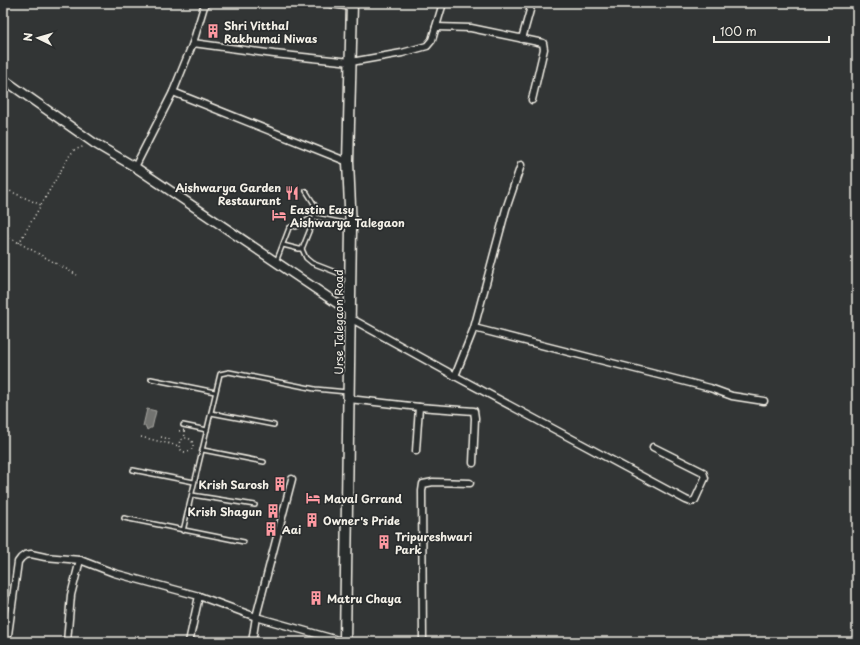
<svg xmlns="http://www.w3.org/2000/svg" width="860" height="645" font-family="'Playpen Sans',sans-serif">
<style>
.water{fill:#727370;stroke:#a6a5a0}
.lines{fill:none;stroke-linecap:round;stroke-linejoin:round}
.service-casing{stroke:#f4f1e8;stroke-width:6}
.minor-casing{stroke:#f4f1e8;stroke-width:9}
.tertiary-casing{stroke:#f4f1e8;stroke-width:11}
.trunk-casing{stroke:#f4f1e8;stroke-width:13}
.path{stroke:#f4f1e8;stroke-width:1.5;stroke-dasharray:1 3;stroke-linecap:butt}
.service{stroke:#2a2d2e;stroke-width:3}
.minor{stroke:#2a2d2e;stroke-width:6}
.tertiary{stroke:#2a2d2e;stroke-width:8}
.trunk{stroke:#2a2d2e;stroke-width:10}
.labels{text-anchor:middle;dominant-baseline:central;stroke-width:3.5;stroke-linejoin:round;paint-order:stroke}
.poi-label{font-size:11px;font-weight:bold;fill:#f4f1e8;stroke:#2a2d2e;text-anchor:start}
.street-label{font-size:11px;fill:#f4f1e8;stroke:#2a2d2e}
</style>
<rect width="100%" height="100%" fill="#323535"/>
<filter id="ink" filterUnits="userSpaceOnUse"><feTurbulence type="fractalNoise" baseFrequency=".025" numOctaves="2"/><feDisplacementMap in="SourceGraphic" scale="8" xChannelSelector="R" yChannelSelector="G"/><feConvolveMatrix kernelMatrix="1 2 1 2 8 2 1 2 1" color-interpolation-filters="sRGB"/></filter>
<g filter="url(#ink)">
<polygon class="water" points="147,409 156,411 152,428 150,428 147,430 146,427 143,426"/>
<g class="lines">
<defs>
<g id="service">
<polyline points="306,191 316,207 315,217 349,224"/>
<polyline points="283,245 299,249 302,249 314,219"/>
<polyline points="302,249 306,258 312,263 348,277"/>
<polyline points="276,262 289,228 293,226 296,227 309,219 314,220"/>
<polyline points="151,379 215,392"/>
<polyline points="211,413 274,425"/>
<polyline points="183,425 207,430"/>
<polyline points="203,450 264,462"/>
<polyline points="133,470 194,482"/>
<polyline points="192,495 255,505"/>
<polyline points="124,518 244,542"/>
<polyline points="183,531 220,374 229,372 315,389 347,392"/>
</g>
<g id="minor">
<polyline points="325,3 352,7"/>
<polyline points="436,27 471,28 543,43 544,49 532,100"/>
<polyline points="522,39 532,3"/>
<polyline points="193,43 274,54 351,62 402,53 427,46 432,40 443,3"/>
<polyline points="173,92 348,162"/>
<polyline points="135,167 173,92 193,43 205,3"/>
<polyline points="350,318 455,376 686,500 691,502 695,500 705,478 703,472 653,447"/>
<polyline points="474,328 710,388 732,396 764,401"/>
<polyline points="455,376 474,328 506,209 521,165"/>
<polyline points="349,399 419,407"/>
<polyline points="416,451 419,407 474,411 475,418 473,463"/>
<polyline points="7,642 18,562 21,558 25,555 31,554 45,557 80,560 114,573 199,596 256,617 345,642"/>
<polyline points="67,642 71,595 80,560"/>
<polyline points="189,642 199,596"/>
<polyline points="252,642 256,617 292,479"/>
<polyline points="423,642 422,491 423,484 433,482 470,483"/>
</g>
<polyline id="tertiary" points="3,79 94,143 135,167 350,312"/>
<polyline id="trunk" points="345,642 351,228 348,162 352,3"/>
</defs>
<use href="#service" class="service-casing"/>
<use href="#minor" class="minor-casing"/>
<use href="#tertiary" class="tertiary-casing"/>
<use href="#trunk" class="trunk-casing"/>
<g class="path">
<polyline points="3,188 41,205"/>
<polyline points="3,234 77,275"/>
<polyline points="19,243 70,155 74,150 85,146"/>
<polyline points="179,431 185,430"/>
<polyline points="184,431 185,438"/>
<polyline points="141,437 179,446"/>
<polyline points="161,437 169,439 169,443"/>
<circle cx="186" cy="445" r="7"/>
</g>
<use href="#service" class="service"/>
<use href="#minor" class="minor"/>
<use href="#tertiary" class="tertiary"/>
<use href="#trunk" class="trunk"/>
</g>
</g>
<defs>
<symbol id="building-bare" viewBox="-9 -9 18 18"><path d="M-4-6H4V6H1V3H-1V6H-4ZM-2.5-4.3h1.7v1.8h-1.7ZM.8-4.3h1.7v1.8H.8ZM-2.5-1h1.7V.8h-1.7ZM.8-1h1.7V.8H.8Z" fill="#ff9aa2" stroke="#2a2d2e" stroke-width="2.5" paint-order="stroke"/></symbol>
<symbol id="restaurant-bare" viewBox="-9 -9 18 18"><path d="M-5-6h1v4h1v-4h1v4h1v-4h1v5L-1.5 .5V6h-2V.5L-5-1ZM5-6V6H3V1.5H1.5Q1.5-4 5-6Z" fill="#ff9aa2" stroke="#2a2d2e" stroke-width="2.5" paint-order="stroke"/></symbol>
<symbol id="hotel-bare" viewBox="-9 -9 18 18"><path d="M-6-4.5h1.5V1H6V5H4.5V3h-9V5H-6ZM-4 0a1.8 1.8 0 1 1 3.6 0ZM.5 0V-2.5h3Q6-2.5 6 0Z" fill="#ff9aa2" stroke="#2a2d2e" stroke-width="2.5" paint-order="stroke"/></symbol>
</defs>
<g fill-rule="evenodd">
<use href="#building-bare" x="203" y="21" width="20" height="20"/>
<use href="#restaurant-bare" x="282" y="183" width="20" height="20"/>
<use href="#hotel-bare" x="269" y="205" width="20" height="20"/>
<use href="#building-bare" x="270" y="474" width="20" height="20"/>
<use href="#hotel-bare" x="303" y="488" width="20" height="20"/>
<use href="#building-bare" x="263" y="501" width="20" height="20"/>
<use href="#building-bare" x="302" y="510" width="20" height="20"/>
<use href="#building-bare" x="261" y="519" width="20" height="20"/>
<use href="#building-bare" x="374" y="532" width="20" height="20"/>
<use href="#building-bare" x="306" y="588" width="20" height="20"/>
</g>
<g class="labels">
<g class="poi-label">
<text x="224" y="25">Shri Vitthal<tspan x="224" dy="13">Rakhumai Niwas</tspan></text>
<text x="281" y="187" text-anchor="end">Aishwarya Garden<tspan x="281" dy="13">Restaurant</tspan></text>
<text x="290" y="209">Eastin Easy<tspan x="290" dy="13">Aishwarya Talegaon</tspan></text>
<text x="269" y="484" text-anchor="end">Krish Sarosh</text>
<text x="324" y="498">Maval Grrand</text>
<text x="262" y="511" text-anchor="end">Krish Shagun</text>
<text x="323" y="520">Owner's Pride</text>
<text x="282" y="529">Aai</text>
<text x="395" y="536">Tripureshwari<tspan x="395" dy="13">Park</tspan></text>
<text x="327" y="598">Matru Chaya</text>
</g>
<g class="street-label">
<text transform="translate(338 322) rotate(-90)">Urse Talegaon Road</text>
</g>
</g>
<rect width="860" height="645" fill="none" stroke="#2a2d2e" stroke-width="16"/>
<rect x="8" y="8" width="844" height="629" fill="none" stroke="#f4f1e8" stroke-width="1.5" filter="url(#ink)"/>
<g transform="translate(38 38) rotate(275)" stroke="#2a2d2e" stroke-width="3" paint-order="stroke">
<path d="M0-3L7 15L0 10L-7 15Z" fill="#f4f1e8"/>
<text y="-6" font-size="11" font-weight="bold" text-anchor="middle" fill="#f4f1e8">N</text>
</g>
<path d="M714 36v6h115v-6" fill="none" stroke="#f4f1e8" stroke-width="2"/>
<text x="720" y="36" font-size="12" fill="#f4f1e8" stroke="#2a2d2e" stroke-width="3" paint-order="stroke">100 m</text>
</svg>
